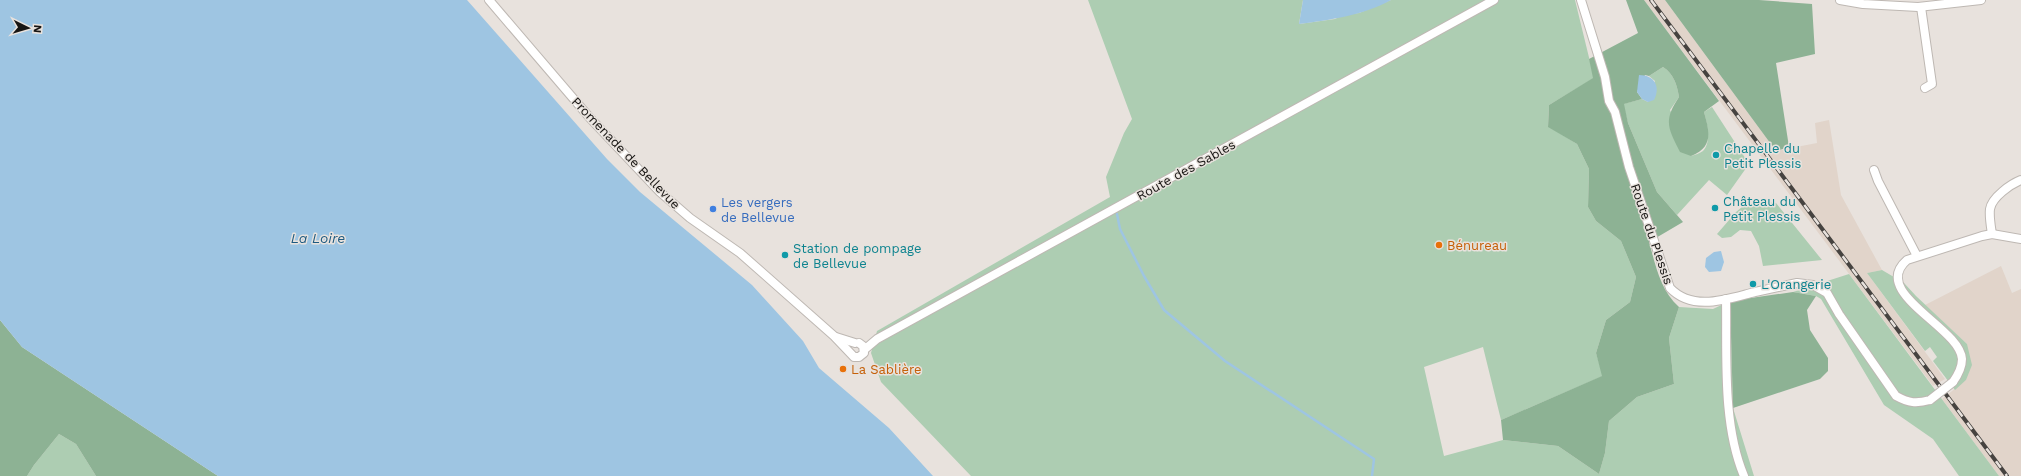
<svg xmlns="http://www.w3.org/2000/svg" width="2021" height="476" font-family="'Work Sans',sans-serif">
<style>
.built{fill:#e1d4ca}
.green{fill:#adcdb2}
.forest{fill:#8db294}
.water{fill:#9ec5e2}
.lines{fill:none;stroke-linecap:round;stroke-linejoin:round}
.stream{stroke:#9ec5e2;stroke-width:2.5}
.minor-casing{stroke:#beb8b3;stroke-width:10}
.minor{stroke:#fff;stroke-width:8}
.rail-casing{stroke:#464340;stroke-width:4}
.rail{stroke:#e8e2dd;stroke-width:2.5;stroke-dasharray:8;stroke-linecap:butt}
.minor-bridge-casing{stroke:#beb8b3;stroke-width:10;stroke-linecap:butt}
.minor-bridge{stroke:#fff;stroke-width:8}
.culture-dot{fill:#0f9aa8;stroke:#e8e2dd;stroke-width:1.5}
.shop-dot{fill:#3f7fe0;stroke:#e8e2dd;stroke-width:1.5}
.food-dot{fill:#e8710a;stroke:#e8e2dd;stroke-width:1.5}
.labels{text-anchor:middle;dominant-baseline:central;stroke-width:3;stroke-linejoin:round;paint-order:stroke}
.culture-label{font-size:13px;fill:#0d838f;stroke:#e8e2dd;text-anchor:start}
.street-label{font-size:13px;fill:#171513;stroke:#e8e2dd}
.shop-label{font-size:13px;fill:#366cbe;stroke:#e8e2dd;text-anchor:start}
.food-label{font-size:13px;fill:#c56008;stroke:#e8e2dd;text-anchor:start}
.water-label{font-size:14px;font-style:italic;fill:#1d5a81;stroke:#e8e2dd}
</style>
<rect width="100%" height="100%" fill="#e8e2dd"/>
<g class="built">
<polygon points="1644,0 1665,0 1776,151 1817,143 1815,123 1829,120 1841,195 1882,270 1867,273 1945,379 1933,386"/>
<polygon points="2001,266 2012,293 2021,289 2021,476 1999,476 1942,399 1966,380 1967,344 1925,305"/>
</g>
<g class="green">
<polygon points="1088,0 1303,0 1299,24 1335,19 1343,15 1359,13 1391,0 1575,0 1594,78 1549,105 1548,126 1577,144 1589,169 1588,207 1596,221 1621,241 1636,277 1630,302 1606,320 1596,353 1603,376 1501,420 1483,347 1424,367 1444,456 1503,440 1558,446 1599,474 1605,453 1609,421 1637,397 1674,384 1669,338 1679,307 1713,309 1730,301 1733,408 1754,476 971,476 881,382 871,353 877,331 1110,197 1106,177 1124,133 1132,119"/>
<path d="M1663 67C1674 74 1677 85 1679 97L1670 110 1691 156C1695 155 1700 153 1703 151 1712 142 1707 123 1704 112L1712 107 1749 164 1727 195 1709 180 1677 215 1657 192 1628 123 1623 104 1642 99 1648 102 1655 81 1649 76Z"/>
<polygon points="1768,202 1776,203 1822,260 1763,266 1759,246 1751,231 1740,230 1731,237 1722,238 1717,234 1736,212 1742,207"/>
<polygon points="1882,270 1904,283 1916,296 1967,344 1972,365 1966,380 1955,390 1933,361 1937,357 1930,347 1925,351 1867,273"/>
<polygon points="1849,274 1999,476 1959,476 1933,439 1884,405 1821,299 1816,296 1793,292"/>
<polygon points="59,434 76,444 96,476 27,476 34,465"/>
</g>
<g class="forest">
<path d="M1626 0H1644L1719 101 1704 112C1710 133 1713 147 1691 156L1680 152C1668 128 1663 121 1679 97 1677 85 1674 74 1663 67L1649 76 1645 75 1637 92 1642 99 1624 104 1628 123 1657 192 1683 222 1649 242C1656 266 1660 290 1679 307L1669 338 1674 384 1637 397 1609 421 1605 453 1599 474 1558 446 1503 440 1501 420 1602 376 1596 353 1606 320 1630 302 1636 277 1621 241 1596 221 1588 207 1589 169 1577 144 1548 127 1549 105 1593 78 1589 59 1638 33Z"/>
<polygon points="1665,0 1759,0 1812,4 1815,54 1776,63 1789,147 1776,151"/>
<polygon points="1793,292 1816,296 1807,310 1810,330 1828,358 1828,371 1820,379 1733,408 1730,301"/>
<polygon points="0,320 22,347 218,476 96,476 76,444 59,434 34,465 27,476 0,476"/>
</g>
<g class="water">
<polygon points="0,0 467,0 607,159 640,192 752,285 803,341 819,368 889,428 933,476 218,476 22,347 0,320"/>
<path d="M1303 0H1391C1364 15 1330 20 1299 24Z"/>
<path d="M1639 75C1654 75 1661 86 1654 100L1648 102 1642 99 1637 92Z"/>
<polygon points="1721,251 1724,262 1721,271 1709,272 1705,267 1706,258 1714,252"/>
</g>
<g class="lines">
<polyline class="stream" points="1117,214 1120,229 1144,276 1164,310 1225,361 1374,459 1372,476"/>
<defs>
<g id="minor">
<polyline points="489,0 590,118 660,192 690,218 740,253 834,336 854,357 859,357 864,353 863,346 859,343"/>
<path d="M1581 0 1605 77 1609 101 1615 112 1629 167 1670 288C1693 312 1727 299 1755 292 1769 289 1783 286 1797 283L1813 285 1827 293 1839 314 1896 396C1909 403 1916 404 1930 400"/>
<polyline points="1840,0 1863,4 1918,7 1981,0"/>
<polyline points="1921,7 1932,84 1925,88"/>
<polyline points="1874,170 1878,181 1917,256"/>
<path d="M1992 234C1991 227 1989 217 1990 209 1992 197 2011 184 2021 180"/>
<path d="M1726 299C1727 355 1722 424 1744 476"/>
<polyline points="836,337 855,343"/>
<polyline points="864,350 877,339 1494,0"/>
<path d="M1953 382C1958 375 1962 368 1962 359 1960 327 1869 293 1907 260L1982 236 1992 234 2021 239"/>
</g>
</defs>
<use href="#minor" class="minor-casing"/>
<use href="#minor" class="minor"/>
<defs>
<polyline id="rail" points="1651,0 2007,476"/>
</defs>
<use href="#rail" class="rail-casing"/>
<use href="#rail" class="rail"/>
<defs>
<polyline id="minor-bridge" points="1930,400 1953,382"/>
</defs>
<use href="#minor-bridge" class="minor-bridge-casing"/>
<use href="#minor-bridge" class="minor-bridge"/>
</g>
<g class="culture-dot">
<circle cx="1716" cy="155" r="4"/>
<circle cx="1715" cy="208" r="4"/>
<circle cx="785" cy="255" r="4"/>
<circle cx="1753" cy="284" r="4"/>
</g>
<circle class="shop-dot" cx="713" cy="209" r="4"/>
<g class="food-dot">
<circle cx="1439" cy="245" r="4"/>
<circle cx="843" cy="369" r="4"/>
</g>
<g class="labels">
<g class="culture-label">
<text x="1724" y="148">Chapelle du<tspan x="1724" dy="15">Petit Plessis</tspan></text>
<text x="1723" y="201">Château du<tspan x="1723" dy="15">Petit Plessis</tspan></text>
<text x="793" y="248">Station de pompage<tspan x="793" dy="15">de Bellevue</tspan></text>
<text x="1761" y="284">L'Orangerie</text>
</g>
<g class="street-label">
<text transform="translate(626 153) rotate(46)">Promenade de Bellevue</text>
<text transform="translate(1186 170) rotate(-29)">Route des Sables</text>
<text transform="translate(1652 234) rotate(71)">Route du Plessis</text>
</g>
<g class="shop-label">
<text x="721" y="202">Les vergers<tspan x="721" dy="15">de Bellevue</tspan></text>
</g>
<g class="food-label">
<text x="1447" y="245">Bénureau</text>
<text x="851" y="369">La Sablière</text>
</g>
<g class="water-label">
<text x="318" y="238">La Loire</text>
</g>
</g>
<g transform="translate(28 28) rotate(95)" stroke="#e8e2dd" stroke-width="3" paint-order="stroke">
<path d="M0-3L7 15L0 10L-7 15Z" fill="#171513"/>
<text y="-6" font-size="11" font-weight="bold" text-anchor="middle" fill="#171513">N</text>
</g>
</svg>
